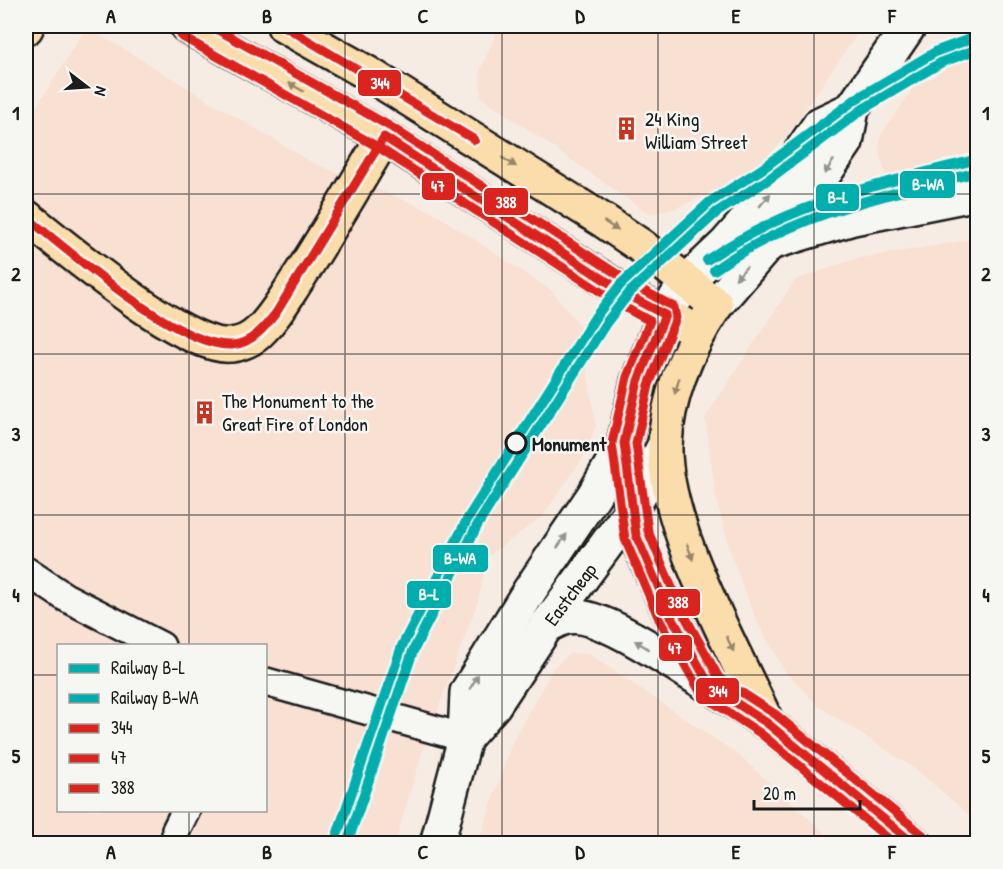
<svg xmlns="http://www.w3.org/2000/svg" width="1003" height="869" font-family="'Patrick Hand',sans-serif">
<style>
.built{fill:#f8e0d3;fill-rule:evenodd}
.lines{fill:none;stroke-linecap:round;stroke-linejoin:round}
.street-casing{stroke:#1c1c1c;stroke-width:32}
.secondary-casing{stroke:#1c1c1c;stroke-width:38}
.primary-casing{stroke:#1c1c1c;stroke-width:38}
.street{stroke:#f6f6f2;stroke-width:27}
.secondary{stroke:#f6f6f2;stroke-width:33}
.primary{stroke:#fbdcab;stroke-width:33}
.bus-1-casing{stroke:#f6f6f2;stroke-width:14}
.bus-2-casing{stroke:#f6f6f2;stroke-width:14}
.bus-3-casing{stroke:#f6f6f2;stroke-width:14}
.bus-1{stroke:#dc241f;stroke-width:9}
.bus-2{stroke:#dc241f;stroke-width:9}
.bus-3{stroke:#dc241f;stroke-width:9}
.rail-1-casing{stroke:#f6f6f2;stroke-width:15}
.rail-2-casing{stroke:#f6f6f2;stroke-width:15}
.rail-1{stroke:#00afad;stroke-width:10}
.rail-2{stroke:#00afad;stroke-width:10}
.oneway{fill:#97866b}
.oneway2{fill:#949492}
.grid{fill:none;stroke:#1c1c1c;stroke-width:1.5;stroke-opacity:0.55}
.stop-dot{fill:#f6f6f2;stroke:#1c1c1c;stroke-width:3}
.labels{text-anchor:middle;dominant-baseline:central;stroke-width:5;stroke-linejoin:round;paint-order:stroke}
.poi-label{font-size:20px;fill:#1c1c1c;stroke:#f6f6f2;text-anchor:start}
.stop-label{font-size:20px;font-weight:bold;fill:#1c1c1c;stroke:#f6f6f2;text-anchor:start}
.street-label{font-size:20px;fill:#1c1c1c;stroke:#f6f6f2}
.line-badge{stroke:#f6f6f2;stroke-width:2}
.badge-label{font-size:16px;text-anchor:middle;font-weight:bold;fill:#fff}
.neatline{fill:none;stroke:#1c1c1c;stroke-width:2}
.grid-label{font-size:20px;text-anchor:middle;font-weight:bold;fill:#1c1c1c}
</style>
<rect width="100%" height="100%" fill="#f7ece4"/>
<filter id="ink" filterUnits="userSpaceOnUse"><feTurbulence type="fractalNoise" baseFrequency=".0167" numOctaves="2"/><feDisplacementMap in="SourceGraphic" scale="12" xChannelSelector="R" yChannelSelector="G"/><feConvolveMatrix kernelMatrix="1 2 1 2 8 2 1 2 1" color-interpolation-filters="sRGB"/></filter>
<g filter="url(#ink)">
<g class="built">
<polygon points="499,26 863,26 785,138 749,177 671,210 649,214 481,97 480,71"/>
<polygon points="957,26 977,26 977,167 900,183 886,176 879,150 881,134"/>
<path d="M83 32 100 35 313 163 433 212 552 291 580 326 596 426 583 458 542 517 488 556 478 601 423 750 395 843H26V124ZM58 646H266V810H58Z"/>
<polygon points="977,233 977,822 917,770 818,706 784,670 756,620 733,561 716,498 705,418 795,280 855,259 968,240"/>
<polygon points="570,653 589,654 739,755 836,843 478,843 513,740 554,667"/>
</g>
<g class="lines">
<defs>
<g id="street">
<polyline points="26,571 65,597 161,646"/>
<polyline points="266,682 465,738"/>
<polyline points="176,830 186,810"/>
</g>
<g id="secondary">
<polyline points="770,243 853,218 978,193"/>
<polyline points="716,305 807,199 846,142 852,109 909,26"/>
<polyline points="665,315 687,281 726,244 777,186 820,124 852,109"/>
<path d="M547 625C553 623 561 618 568 617 601 611 680 668 710 686"/>
<polyline points="465,738 494,705 547,625 631,511 665,444"/>
<polyline points="437,844 465,738 467,692 530,590 594,495 624,443"/>
</g>
<g id="primary">
<polyline points="187,26 384,137 631,297 683,324"/>
<path d="M284 26 369 74 604 221 641 246 716 305C689 346 667 395 665 445 663 525 733 648 767 723"/>
<polyline points="26,28 27,26"/>
<path d="M26 217C65 246 185 351 231 345 241 344 252 339 259 332 275 317 287 295 299 277 329 231 356 184 384 137"/>
<polyline points="665,315 638,381 624,443 631,511 636,535 670,614 710,686 767,723 915,844"/>
</g>
</defs>
<use href="#street" class="street-casing"/>
<use href="#secondary" class="secondary-casing"/>
<use href="#primary" class="primary-casing"/>
<use href="#street" class="street"/>
<use href="#secondary" class="secondary"/>
<use href="#primary" class="primary"/>
<defs>
<g id="bus-1">
<polyline points="284,26 475,140"/>
<path d="M26 217C70 251 178 348 232 345 251 344 265 327 276 313L384 137 631 297 665 315 638 381 624 443 636 535 670 614 710 686 767 723 914 844"/>
</g>
<polyline id="bus-2" points="181,36 378,147 624,307 650,321 627,377 612,443 625,539 659,619 702,695 760,733 895,844"/>
<polyline id="bus-3" points="211,26 391,127 637,287 674,307 676,318 649,385 636,444 648,531 681,609 719,678 775,714 923,835"/>
</defs>
<use href="#bus-1" class="bus-1-casing"/>
<use href="#bus-2" class="bus-2-casing"/>
<use href="#bus-3" class="bus-3-casing"/>
<use href="#bus-1" class="bus-1"/>
<use href="#bus-2" class="bus-2"/>
<use href="#bus-3" class="bus-3"/>
<defs>
<g id="rail-1">
<path d="M707 260C791 202 881 184 978 159"/>
<polyline points="334,844 402,646 468,518 596,316 621,284 710,202 762,169 856,99 937,51 978,36"/>
</g>
<g id="rail-2">
<path d="M714 270C795 213 883 196 978 172"/>
<polyline points="347,844 413,651 478,524 606,323 630,292 717,212 769,179 863,109 942,62 978,49"/>
</g>
</defs>
<use href="#rail-1" class="rail-1-casing"/>
<use href="#rail-2" class="rail-2-casing"/>
<use href="#rail-1" class="rail-1"/>
<use href="#rail-2" class="rail-2"/>
</g>
<defs><path id="oneway-solid" d="M-6-.8H1V-3.2L6.5 0L1 3.2V.8H-6Z" transform="scale(1.5)"/></defs>
<g class="oneway">
<use href="#oneway-solid" transform="translate(296 87) rotate(-150)"/>
<use href="#oneway-solid" transform="translate(509 162) rotate(32)"/>
<use href="#oneway-solid" transform="translate(611 226) rotate(33)"/>
<use href="#oneway-solid" transform="translate(677 386) rotate(106)"/>
<use href="#oneway-solid" transform="translate(690 552) rotate(70)"/>
<use href="#oneway-solid" transform="translate(730 644) rotate(65)"/>
</g>
<g class="oneway2">
<use href="#oneway-solid" transform="translate(829 167) rotate(124)"/>
<use href="#oneway-solid" transform="translate(765 200) rotate(-50)"/>
<use href="#oneway-solid" transform="translate(741 273) rotate(132)"/>
<use href="#oneway-solid" transform="translate(562 541) rotate(-55)"/>
<use href="#oneway-solid" transform="translate(642 645) rotate(-149)"/>
<use href="#oneway-solid" transform="translate(474 682) rotate(-59)"/>
</g>
</g>
<path class="grid" d="M189 26V646M345 26V844M502 26V844M658 26V844M814 26V844M26 194H978M26 354H978M26 515H978M26 675H58M266 675H978M189 810V844"/>
<defs>
<symbol id="building-bare" viewBox="-9 -9 18 18"><path d="M-4-6H4V6H1V3H-1V6H-4ZM-2.5-4.3h1.7v1.8h-1.7ZM.8-4.3h1.7v1.8H.8ZM-2.5-1h1.7V.8h-1.7ZM.8-1h1.7V.8H.8Z" fill="#c8321e" stroke="#f6f6f2" stroke-width="2.5" paint-order="stroke"/></symbol>
</defs>
<g fill-rule="evenodd">
<use href="#building-bare" x="610" y="112" width="33" height="33"/>
<use href="#building-bare" x="188" y="396" width="33" height="33"/>
</g>
<circle class="stop-dot" cx="516" cy="443" r="10"/>
<g class="labels">
<g class="poi-label">
<text x="645" y="118">24 King<tspan x="645" dy="23">William Street</tspan></text>
<text x="222" y="400">The Monument to the<tspan x="222" dy="23">Great Fire of London</tspan></text>
</g>
<g class="stop-label">
<text x="532" y="443">Monument</text>
</g>
<g class="street-label">
<text transform="translate(570 594) rotate(-53)">Eastcheap</text>
</g>
</g>
<g class="line-badge">
<rect x="357" y="69" width="45" height="28" rx="6" fill="#dc241f"/>
<rect x="899" y="170" width="57" height="29" rx="6" fill="#00afad"/>
<rect x="421" y="172" width="35" height="29" rx="6" fill="#dc241f"/>
<rect x="815" y="183" width="45" height="29" rx="6" fill="#00afad"/>
<rect x="483" y="187" width="46" height="29" rx="6" fill="#dc241f"/>
<rect x="432" y="544" width="57" height="29" rx="6" fill="#00afad"/>
<rect x="406" y="580" width="46" height="29" rx="6" fill="#00afad"/>
<rect x="655" y="588" width="46" height="29" rx="6" fill="#dc241f"/>
<rect x="658" y="634" width="35" height="28" rx="6" fill="#dc241f"/>
<rect x="695" y="677" width="45" height="28" rx="6" fill="#dc241f"/>
</g>
<g class="badge-label">
<text x="380" y="89">344</text>
<text x="928" y="190">B-WA</text>
<text x="438" y="192">47</text>
<text x="838" y="203">B-L</text>
<text x="506" y="208">388</text>
<text x="460" y="564">B-WA</text>
<text x="429" y="600">B-L</text>
<text x="678" y="608">388</text>
<text x="675" y="654">47</text>
<text x="718" y="697">344</text>
</g>
<rect width="1003" height="869" fill="none" stroke="#f6f6f2" stroke-width="66"/>
<rect x="57" y="644" width="210" height="168" fill="#f6f6f2" stroke="#9f9f9c" stroke-width="1.5"/>
<rect x="69" y="664" width="30" height="9" fill="#00afad" stroke="#9f9f9c" stroke-width="1.5"/>
<text x="111" y="674" font-size="18" fill="#1c1c1c">Railway B-L</text>
<rect x="69" y="694" width="30" height="9" fill="#00afad" stroke="#9f9f9c" stroke-width="1.5"/>
<text x="111" y="704" font-size="18" fill="#1c1c1c">Railway B-WA</text>
<rect x="69" y="724" width="30" height="9" fill="#dc241f" stroke="#9f9f9c" stroke-width="1.5"/>
<text x="111" y="734" font-size="18" fill="#1c1c1c">344</text>
<rect x="69" y="754" width="30" height="9" fill="#dc241f" stroke="#9f9f9c" stroke-width="1.5"/>
<text x="111" y="764" font-size="18" fill="#1c1c1c">47</text>
<rect x="69" y="784" width="30" height="9" fill="#dc241f" stroke="#9f9f9c" stroke-width="1.5"/>
<text x="111" y="794" font-size="18" fill="#1c1c1c">388</text>
<g transform="translate(87 87) rotate(107)" stroke="#f6f6f2" stroke-width="4.5" paint-order="stroke">
<path d="M0-4.5L10 22L0 15L-10 22Z" fill="#1c1c1c"/>
<text y="-9" font-size="16" font-weight="bold" text-anchor="middle" fill="#1c1c1c">N</text>
</g>
<path d="M754 800v9h106v-9" fill="none" stroke="#1c1c1c" stroke-width="3"/>
<text x="763" y="800" font-size="18" fill="#1c1c1c" stroke="#f6f6f2" stroke-width="4.5" paint-order="stroke">20 m</text>
<rect x="33" y="33" width="937" height="803" class="neatline"/>
<g class="grid-label">
<text x="111" y="23">A</text>
<text x="267" y="23">B</text>
<text x="423" y="23">C</text>
<text x="580" y="23">D</text>
<text x="736" y="23">E</text>
<text x="892" y="23">F</text>
<text x="16" y="120">1</text>
<text x="986" y="120">1</text>
<text x="16" y="281">2</text>
<text x="986" y="281">2</text>
<text x="16" y="441">3</text>
<text x="986" y="441">3</text>
<text x="16" y="602">4</text>
<text x="986" y="602">4</text>
<text x="16" y="763">5</text>
<text x="986" y="763">5</text>
<text x="111" y="859">A</text>
<text x="267" y="859">B</text>
<text x="423" y="859">C</text>
<text x="580" y="859">D</text>
<text x="736" y="859">E</text>
<text x="892" y="859">F</text>
</g>
</svg>
